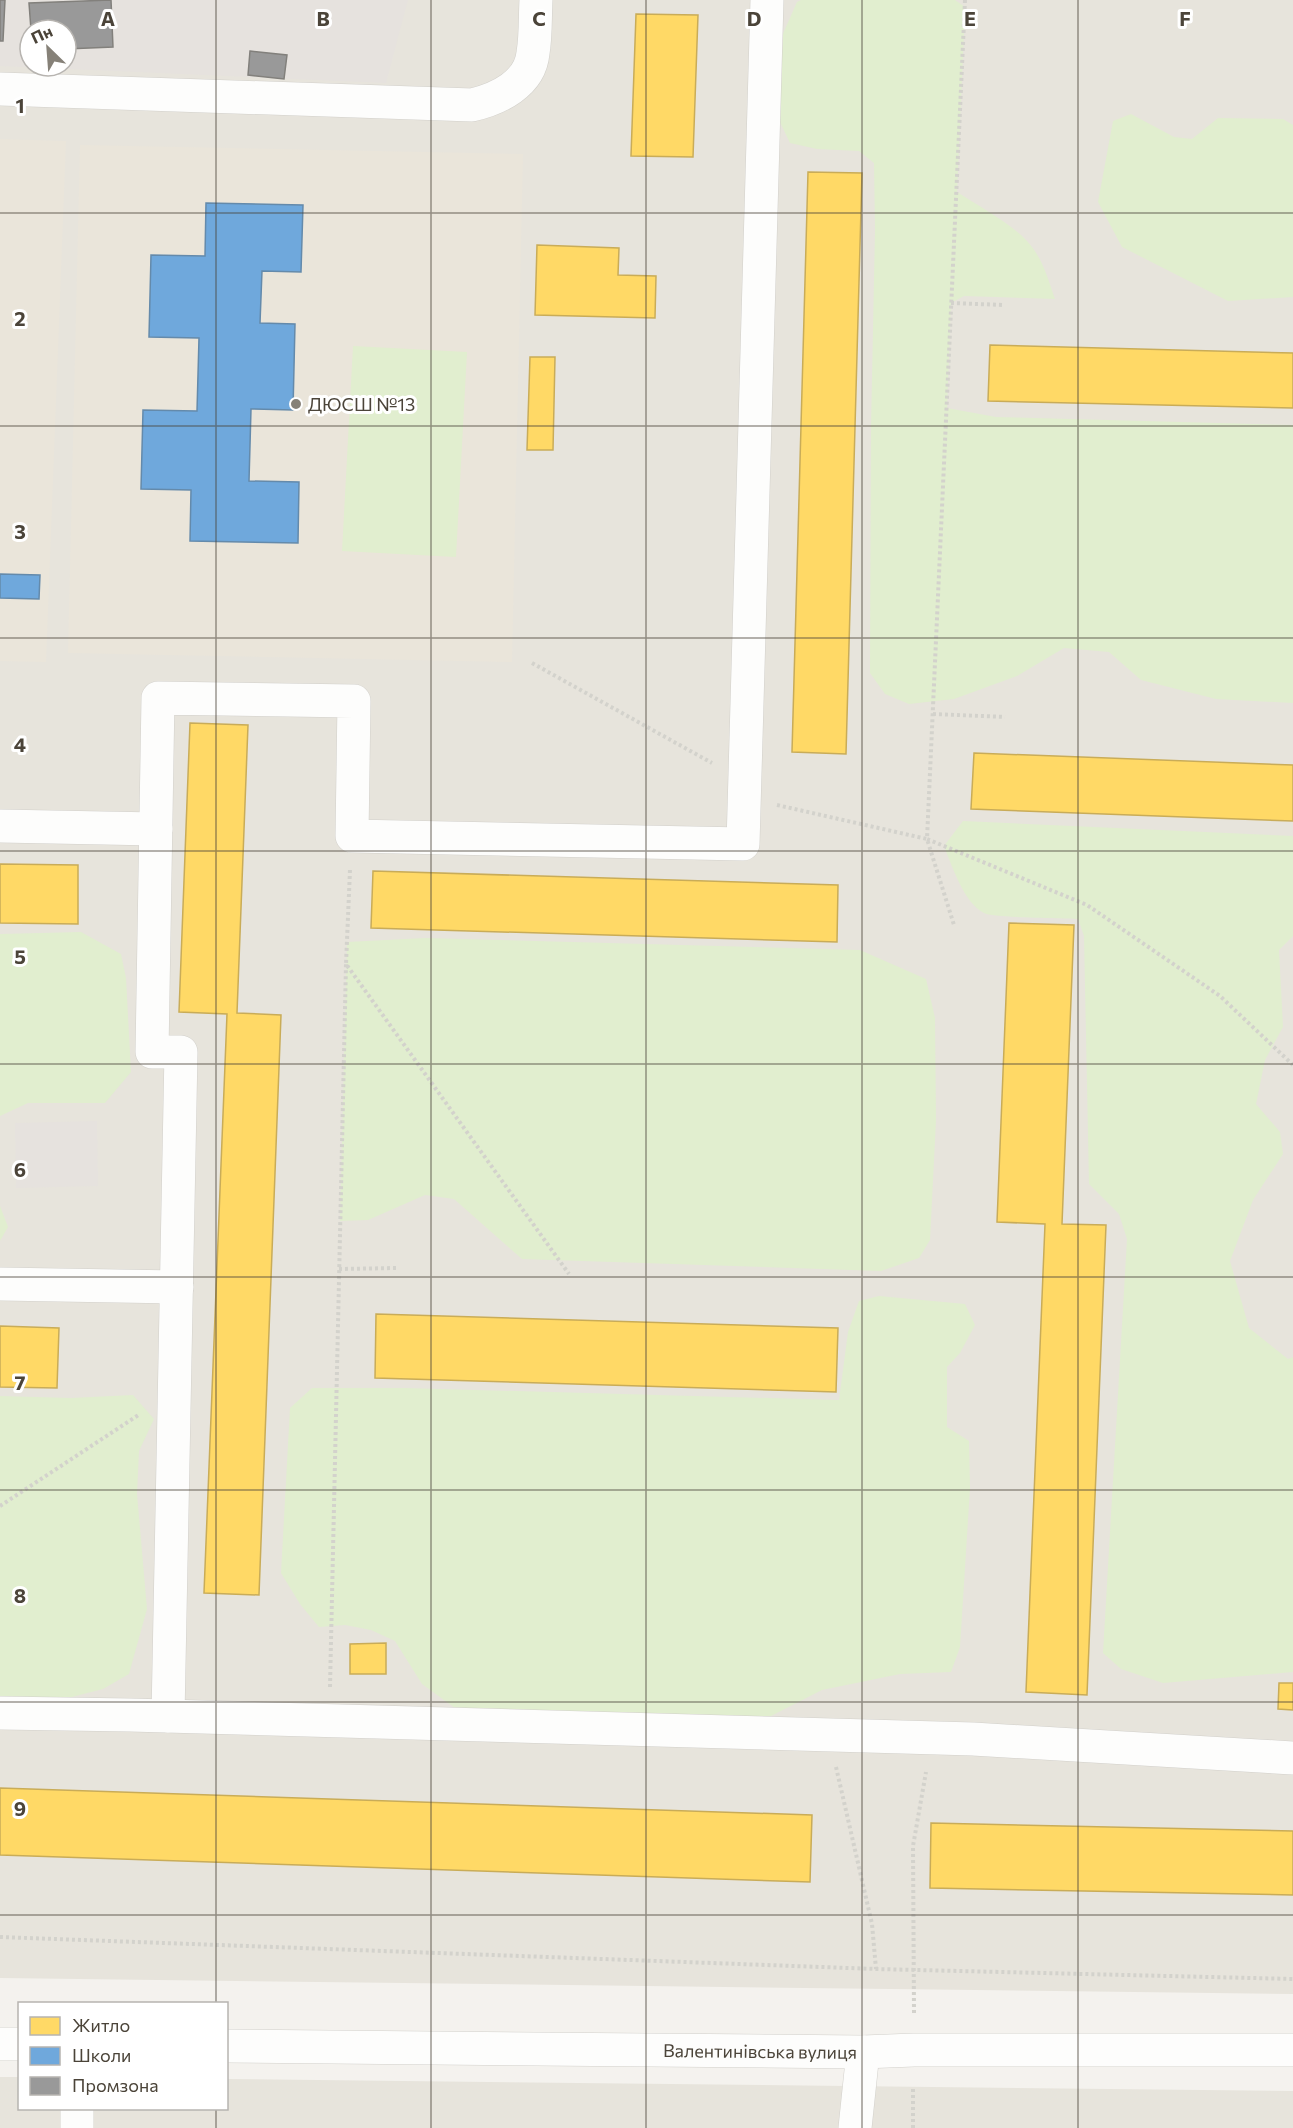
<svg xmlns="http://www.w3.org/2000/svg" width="1293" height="2128" font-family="Commissioner,sans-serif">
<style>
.residential{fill:#e7e4dc;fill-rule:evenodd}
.industrial{fill:#e6e2de;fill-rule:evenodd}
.education{fill:#eae5da}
.green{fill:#e1eecf}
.homes{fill:#ffd966;stroke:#c9ac58;stroke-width:1.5}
.schools{fill:#6fa8dc;stroke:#648aab;stroke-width:1.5}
.industry{fill:#999;stroke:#82807c;stroke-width:1.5}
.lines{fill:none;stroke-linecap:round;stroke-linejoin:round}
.minor-casing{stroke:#d2d0cb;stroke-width:34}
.path{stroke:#d3d2cc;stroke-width:4;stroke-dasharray:3 3;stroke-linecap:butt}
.minor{stroke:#fdfdfc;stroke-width:33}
.grid{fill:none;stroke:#4b4439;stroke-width:1.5;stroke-opacity:0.55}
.poi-dot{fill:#868178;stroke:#fff;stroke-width:2}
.labels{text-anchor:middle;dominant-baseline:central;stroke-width:6;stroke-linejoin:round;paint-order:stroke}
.poi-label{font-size:18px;fill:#4b4439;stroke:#fff;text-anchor:start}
.street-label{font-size:18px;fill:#4b4439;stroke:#fff}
.grid-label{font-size:20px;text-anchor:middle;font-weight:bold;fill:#4b4439;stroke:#fff;stroke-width:6;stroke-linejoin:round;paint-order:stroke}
</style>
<rect width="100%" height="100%" fill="#f4f2ee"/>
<g class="residential">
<path d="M0 0H1293V1994L0 1978ZM30 30H66V66H30Z"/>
<polygon points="0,2077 19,2077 20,2108 226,2108 227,2079 1293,2091 1293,2128 0,2128"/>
</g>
<g class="industrial">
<path d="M0 0H408L386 83 0 66ZM30 30H66V66H30Z"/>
<polygon points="97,1121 98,1186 16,1188 15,1123"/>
</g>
<g class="education">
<polygon points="0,139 66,141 46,662 0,661"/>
<polygon points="80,145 523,154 512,662 68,653"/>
</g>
<g class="green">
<path d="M801 0H955L965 7 957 192C977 205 1010 223 1026 240 1042 256 1048 279 1055 299L964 296 951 303 947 408 996 417 1293 425V703L1216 699 1141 680 1109 652 1064 648 1017 676 954 699 909 704 885 694 870 673 871 426 875 230 874 163 859 151 817 149 790 143 779 120 778 45 797 2Z"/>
<polygon points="1131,114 1174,137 1192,139 1218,118 1283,119 1293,125 1293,297 1228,301 1122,247 1098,202 1113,121"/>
<polygon points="353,346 467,352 456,557 342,551"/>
<path d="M963 821 1293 836V936L1279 950 1283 1027 1265 1060 1256 1104 1280 1132 1283 1154 1253 1200 1230 1261 1249 1328 1288 1359 1293 1357V1672L1163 1683 1121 1669 1103 1653 1127 1239 1119 1214 1089 1184 1084 936 1078 919C1063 918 993 918 984 913 964 903 952 866 944 846Z"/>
<polygon points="81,932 121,954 126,978 131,1072 105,1103 28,1103 0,1116 0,934"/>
<polygon points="425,938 860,950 926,979 935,1018 936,1120 930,1240 919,1258 881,1271 522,1259 454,1199 425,1195 368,1220 340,1221 347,942"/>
<polygon points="0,1206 8,1227 0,1241"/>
<polygon points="879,1296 965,1304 975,1325 960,1353 947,1367 947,1427 969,1441 970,1488 960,1647 951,1672 900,1674 822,1690 771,1716 593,1716 455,1708 422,1684 395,1641 371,1630 345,1625 319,1627 300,1604 281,1573 290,1408 312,1388 405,1388 839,1400 848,1332 859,1301"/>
<polygon points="133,1395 154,1419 139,1451 137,1494 147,1609 129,1674 103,1689 60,1700 0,1700 0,1396 71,1398"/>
</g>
<g class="homes">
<polygon points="636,14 698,15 693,157 631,156"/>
<polygon points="808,172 862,173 846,754 792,752"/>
<polygon points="537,245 619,248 618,275 656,276 655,318 535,315"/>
<polygon points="990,345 1293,353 1293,408 988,401"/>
<polygon points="530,357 555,357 553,450 527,450"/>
<polygon points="190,723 248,725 237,1013 281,1015 259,1595 204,1593 227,1014 179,1012"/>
<polygon points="974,753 1293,765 1293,821 971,809"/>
<polygon points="0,864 78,865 78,924 0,923"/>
<polygon points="373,871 838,885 837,942 371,928"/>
<polygon points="1009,923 1074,925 1062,1224 1106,1225 1087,1695 1026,1692 1045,1224 997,1222"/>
<polygon points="376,1314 838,1328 836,1392 375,1378"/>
<polygon points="0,1326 59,1328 57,1388 0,1387"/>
<polygon points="386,1643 386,1674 350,1674 350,1644"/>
<polygon points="1279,1683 1293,1683 1293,1710 1278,1709"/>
<polygon points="0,1788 812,1815 810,1882 0,1855"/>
<polygon points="931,1823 1293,1831 1293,1895 930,1888"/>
</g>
<g class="schools">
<polygon points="206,203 303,205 301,272 262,271 260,323 295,324 293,410 251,409 249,481 299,482 298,543 190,541 191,490 141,489 143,410 197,411 199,338 149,337 151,255 205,256"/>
<polygon points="0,574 40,575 39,599 0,598"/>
</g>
<g class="industry">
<polygon points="0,0 5,0 3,41 0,41"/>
<polygon points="111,0 113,47 66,49 66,30 31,30 29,3"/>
<polygon points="250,51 287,55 284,79 248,75"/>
</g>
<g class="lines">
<defs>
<g id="minor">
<path d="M0 89 472 105C498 99 530 84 533 53 536 35 535 17 536 0"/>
<polyline points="0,826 156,829"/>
<polyline points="0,1284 177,1287"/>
<polyline points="0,1713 130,1715 973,1739 1293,1758"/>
<polyline points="168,1716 181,1052 152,1052 158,698 354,701 352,836 743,844 767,0"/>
<polyline points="0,2044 20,2044"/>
<path id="s1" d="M226 2046 863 2052 914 2050H1293"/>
<polyline points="77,2128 77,2108"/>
<polyline points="855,2128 863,2052"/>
</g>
</defs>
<use href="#minor" class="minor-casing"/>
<g class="path">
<polyline points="965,0 927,839 1087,905 1220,996 1293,1065"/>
<polyline points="951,303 1004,305"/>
<polyline points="532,663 712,763"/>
<polyline points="933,714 1005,717"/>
<polyline points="777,805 927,839 954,925"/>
<polyline points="350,870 346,964 569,1274"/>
<polyline points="339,1269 397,1268"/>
<polyline points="0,1506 140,1414"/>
<polyline points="330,1687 346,964"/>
<polyline points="836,1767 872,1924 876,1969"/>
<polyline points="0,1937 876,1969 1293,1979"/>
<polyline points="914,2013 913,1846 926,1772"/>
<polyline points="913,2128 913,2086"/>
</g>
<use href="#minor" class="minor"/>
</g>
<path class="grid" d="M216 0V2004M431 0V2128M646 0V2128M862 0V2128M1078 0V2128M0 213H1293M0 426H1293M0 638H1293M0 851H1293M0 1064H1293M0 1277H1293M0 1490H1293M0 1702H1293M0 1915H1293M216 2108V2128"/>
<circle class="poi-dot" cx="296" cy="404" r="6"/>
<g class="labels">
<g class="poi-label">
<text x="308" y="404">ДЮСШ №13</text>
</g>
<g class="street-label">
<text stroke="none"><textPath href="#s1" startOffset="534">Валентинівська вулиця</textPath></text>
</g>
</g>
<g class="grid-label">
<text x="108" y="26">A</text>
<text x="323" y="26">B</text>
<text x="539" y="26">C</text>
<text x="754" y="26">D</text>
<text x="970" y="26">E</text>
<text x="1185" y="26">F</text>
<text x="20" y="113">1</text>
<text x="20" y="326">2</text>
<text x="20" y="539">3</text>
<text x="20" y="752">4</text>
<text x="20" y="964">5</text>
<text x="20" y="1177">6</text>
<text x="20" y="1390">7</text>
<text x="20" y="1603">8</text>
<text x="20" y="1816">9</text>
</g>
<rect x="18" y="2002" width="210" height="108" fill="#ffffff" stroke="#b7b4b0" stroke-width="1.5"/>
<rect x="30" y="2017" width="30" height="18" fill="#ffd966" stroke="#b7b4b0" stroke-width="1.5"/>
<text x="72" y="2032" font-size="18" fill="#4b4439">Житло</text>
<rect x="30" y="2047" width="30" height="18" fill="#6fa8dc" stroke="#b7b4b0" stroke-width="1.5"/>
<text x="72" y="2062" font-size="18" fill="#4b4439">Школи</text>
<rect x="30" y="2077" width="30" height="18" fill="#999999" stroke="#b7b4b0" stroke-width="1.5"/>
<text x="72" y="2092" font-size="18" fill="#4b4439">Промзона</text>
<g transform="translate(48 48) rotate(335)"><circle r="28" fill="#ffffff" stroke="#b7b4b0" stroke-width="1.5"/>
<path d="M0-4.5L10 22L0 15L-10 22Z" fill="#868178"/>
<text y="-9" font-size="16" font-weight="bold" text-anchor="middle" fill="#4b4439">Пн</text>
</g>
</svg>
